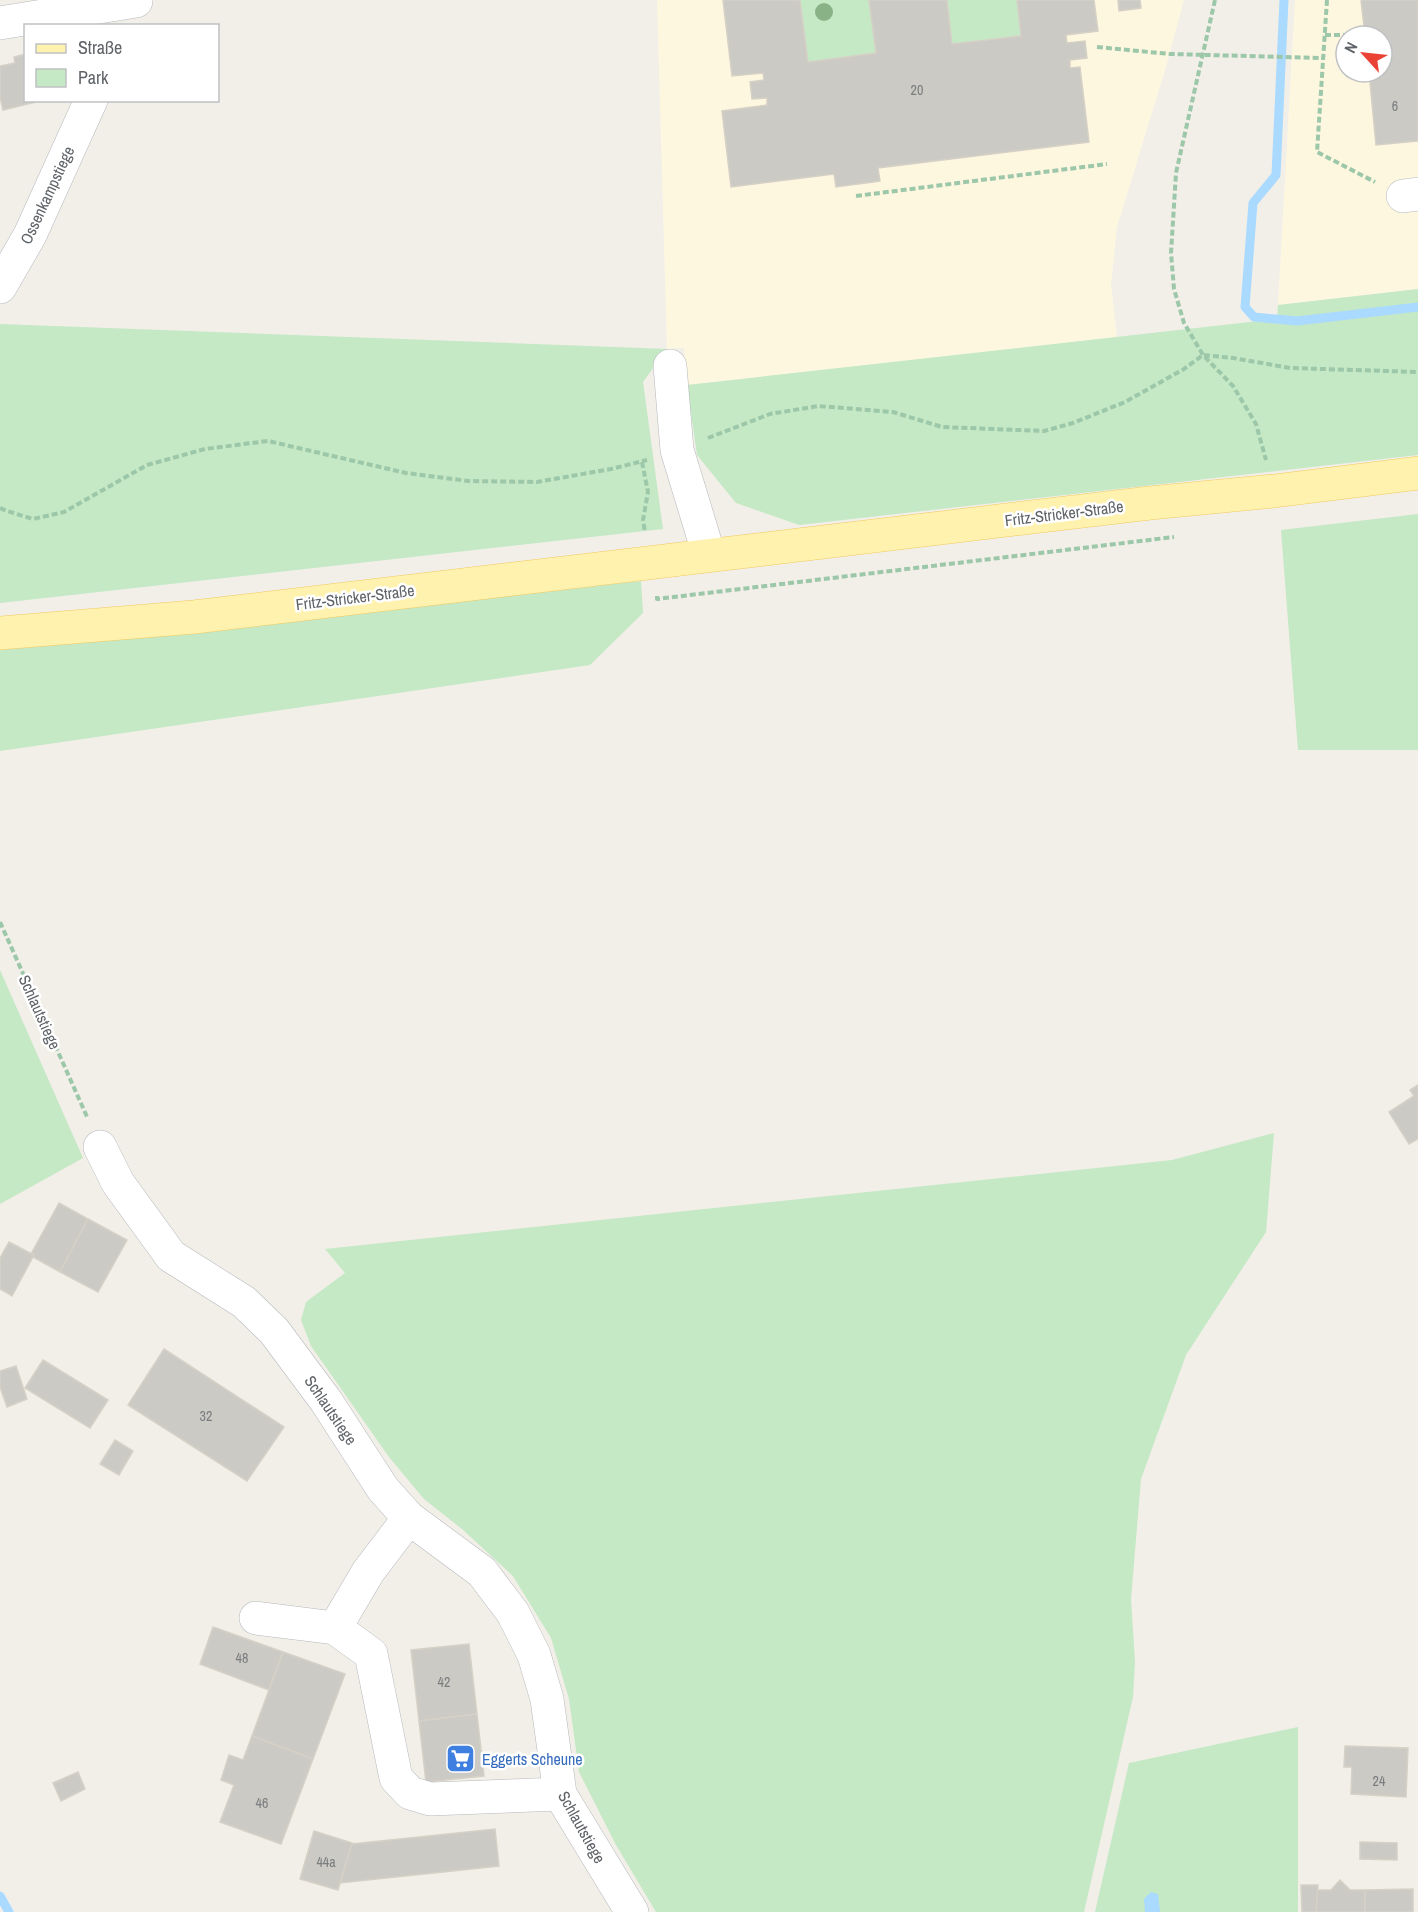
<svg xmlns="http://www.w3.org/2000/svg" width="1418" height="1912" font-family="'Archivo Narrow',sans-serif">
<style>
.commercial{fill:#fef7e0;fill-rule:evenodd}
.green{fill:#c5e8c5}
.water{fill:#aadaff}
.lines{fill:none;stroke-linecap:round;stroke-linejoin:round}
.stream{stroke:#aadaff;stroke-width:9}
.building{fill:#cccac5;stroke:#d6d1c6;stroke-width:1.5}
.minor-casing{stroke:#b5b8bc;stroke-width:34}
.major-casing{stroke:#f2c960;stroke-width:34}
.path{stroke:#9cc7a9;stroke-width:4;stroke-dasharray:6 3;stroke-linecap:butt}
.minor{stroke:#fff;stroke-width:33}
.major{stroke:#fff2af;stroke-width:33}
.tree{fill:#89b387}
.labels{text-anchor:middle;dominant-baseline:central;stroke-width:5;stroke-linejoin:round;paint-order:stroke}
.number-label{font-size:14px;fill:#7a7d7f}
.street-label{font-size:16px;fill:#5f6368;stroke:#fff}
.shop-label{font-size:16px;fill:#366cbe;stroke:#fff;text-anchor:start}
</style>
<rect width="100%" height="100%" fill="#f1efe8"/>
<g class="commercial">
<polygon points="657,0 1184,0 1166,67 1117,227 1111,284 1117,338 687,385 684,348 667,349"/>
<path d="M1295 0H1418V289L1278 305ZM1346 36H1382V72H1346Z"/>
</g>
<g class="green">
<polygon points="800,0 869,0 876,53 808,62"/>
<polygon points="947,0 1017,0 1021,36 952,44"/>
<polygon points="1418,289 1418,455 799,525 736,503 697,455 687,385 1277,319 1278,305"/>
<polygon points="0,324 667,349 643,382 663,529 0,603"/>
<polygon points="1418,514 1418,750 1298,750 1281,530"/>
<polygon points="641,581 643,613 590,665 0,751 0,648"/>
<polygon points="0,970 83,1158 0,1204"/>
<polygon points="1274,1133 1266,1232 1186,1355 1141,1479 1131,1599 1135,1662 1133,1697 1084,1912 656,1912 616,1845 579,1772 569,1699 551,1638 513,1576 462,1529 424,1499 389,1457 311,1346 301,1320 306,1302 345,1273 325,1249 1172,1160"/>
<polygon points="1298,1727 1298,1912 1095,1912 1129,1763"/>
</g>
<polygon class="water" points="1151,1892 1158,1894 1160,1912 1145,1912 1144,1899"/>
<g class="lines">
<g class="stream">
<polyline points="1284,0 1276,175 1253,203 1245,307 1254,317 1297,321 1418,307"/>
<polyline points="0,1896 9,1912"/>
</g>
</g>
<g class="building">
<polygon points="723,0 800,0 808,62 876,53 869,0 947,0 952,44 1021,36 1017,0 1094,0 1098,31 1066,35 1067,43 1085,41 1087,58 1070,60 1070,68 1080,67 1089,142 878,168 880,181 836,187 834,174 731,187 722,111 767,105 767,98 752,99 750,82 764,80 763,73 732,76"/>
<polygon points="1118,0 1140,0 1141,8 1119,11"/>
<polygon points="1361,0 1418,0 1418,141 1376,145 1369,72 1382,72 1382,36 1365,36"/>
<polygon points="26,54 26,100 44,100 3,110 0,97 0,66 15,63 14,57"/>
<polygon points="1418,1085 1418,1139 1409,1144 1389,1112 1414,1096 1410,1090"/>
<polygon points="59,1203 88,1219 60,1272 33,1257 34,1255 31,1254"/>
<polygon points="88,1219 127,1240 98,1292 60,1272"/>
<polygon points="9,1242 34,1255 12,1296 0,1289 0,1258"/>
<polygon points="164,1349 284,1427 247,1481 128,1405"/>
<polygon points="43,1360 108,1400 90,1428 25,1388"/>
<polygon points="16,1366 27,1399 7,1407 0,1387 0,1371"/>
<polygon points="115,1440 133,1451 119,1475 100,1464"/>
<polygon points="213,1627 283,1652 269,1690 200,1664"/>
<polygon points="469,1644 477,1714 419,1721 411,1650"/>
<polygon points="283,1652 345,1674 313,1759 252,1736"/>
<polygon points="477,1714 484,1776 426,1782 419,1721"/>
<polygon points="252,1736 313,1759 281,1844 220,1822 234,1785 221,1780 229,1755 243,1760"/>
<polygon points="1345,1746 1408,1748 1406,1797 1351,1794 1352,1767 1344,1767"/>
<polygon points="78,1772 85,1789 61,1801 53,1783"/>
<polygon points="495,1829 499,1866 340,1883 352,1844"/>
<polygon points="314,1831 352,1843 338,1890 300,1879"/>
<polygon points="1360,1842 1397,1843 1397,1860 1360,1859"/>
<polygon points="1340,1880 1350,1890 1365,1890 1365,1912 1316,1912 1316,1890 1331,1890"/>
<polygon points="1301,1885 1318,1885 1316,1912 1302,1912"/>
<polygon points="1413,1889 1413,1912 1365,1912 1365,1890"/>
</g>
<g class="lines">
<defs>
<g id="minor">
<polyline points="0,23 136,1"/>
<polyline points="1403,196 1418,194"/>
<polyline points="0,287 30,235 91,100"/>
<polyline points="670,366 677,450 709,555"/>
<polyline points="100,1147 118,1183 171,1256 244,1302 274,1331 326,1401 383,1489 409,1518 482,1572 513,1613 534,1655 547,1699 560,1794 632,1912"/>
<polyline points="256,1618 335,1628 371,1654 396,1778 410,1793 430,1799 560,1794"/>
<polyline points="335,1628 368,1572 409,1518"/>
</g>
<polyline id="major" points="0,633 194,617 1150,503 1274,491 1418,473"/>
</defs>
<use href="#minor" class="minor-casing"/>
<use href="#major" class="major-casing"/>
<g class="path">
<polyline points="1215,0 1176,173 1171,253 1174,289 1184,323 1203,355 1233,386 1256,424 1266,460"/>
<polyline points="1327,0 1317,152 1375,182"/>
<polyline points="1325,35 1354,35"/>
<polyline points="1097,47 1170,54 1323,58"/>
<polyline points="856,196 1107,164"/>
<polyline points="708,438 770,414 818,406 893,412 942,427 1044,431 1073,423 1125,402 1184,369 1203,355 1233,358 1290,368 1418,372"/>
<polyline points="642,462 648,492 643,520 645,532"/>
<polyline points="0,508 7,511 33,519 64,512 147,465 205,449 268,441 406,473 468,481 537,482 611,469 647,460"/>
<polyline points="657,596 657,599 1174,537"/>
<polyline points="0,922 88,1119"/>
</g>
<use href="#minor" class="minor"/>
<use href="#major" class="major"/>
</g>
<circle class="tree" cx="824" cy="12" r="9"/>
<defs>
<symbol id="supermarket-square" viewBox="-11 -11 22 22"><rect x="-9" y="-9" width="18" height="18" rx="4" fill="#3f7fe0" stroke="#fff"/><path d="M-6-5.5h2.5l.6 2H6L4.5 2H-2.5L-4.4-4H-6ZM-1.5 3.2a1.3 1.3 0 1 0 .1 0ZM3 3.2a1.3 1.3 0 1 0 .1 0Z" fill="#fff"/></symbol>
</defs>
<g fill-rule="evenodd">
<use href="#supermarket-square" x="444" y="1742" width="33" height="33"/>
</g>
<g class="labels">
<g class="number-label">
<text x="917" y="90">20</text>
<text x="1395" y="106">6</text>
<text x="206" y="1416">32</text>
<text x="242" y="1658">48</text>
<text x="444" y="1682">42</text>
<text x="1379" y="1781">24</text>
<text x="262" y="1803">46</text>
<text x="326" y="1862">44a</text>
</g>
<g class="street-label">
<text transform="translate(47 195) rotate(-65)">Ossenkampstiege</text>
<text transform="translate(1064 513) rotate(-7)">Fritz-Stricker-Straße</text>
<text transform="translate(355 597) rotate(-7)">Fritz-Stricker-Straße</text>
<text transform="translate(40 1012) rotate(66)">Schlautstiege</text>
<text transform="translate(331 1410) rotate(56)">Schlautstiege</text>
<text transform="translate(582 1827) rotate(61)">Schlautstiege</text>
</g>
<g class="shop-label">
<text x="482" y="1759">Eggerts Scheune</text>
</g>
</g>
<rect x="24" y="24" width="195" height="78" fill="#ffffff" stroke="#bfc1c3" stroke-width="1.5"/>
<rect x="36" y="44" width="30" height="9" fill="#fff2af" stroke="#bfc1c3" stroke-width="1.5"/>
<text x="78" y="54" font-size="18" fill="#5f6368">Straße</text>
<rect x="36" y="69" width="30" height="18" fill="#c5e8c5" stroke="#bfc1c3" stroke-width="1.5"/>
<text x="78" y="84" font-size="18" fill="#5f6368">Park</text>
<g transform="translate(1364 54) rotate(297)"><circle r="28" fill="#ffffff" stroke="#bfc1c3" stroke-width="1.5"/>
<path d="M0-4.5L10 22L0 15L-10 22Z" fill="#ea4335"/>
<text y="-9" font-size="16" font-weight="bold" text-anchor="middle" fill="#5f6368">N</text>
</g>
</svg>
